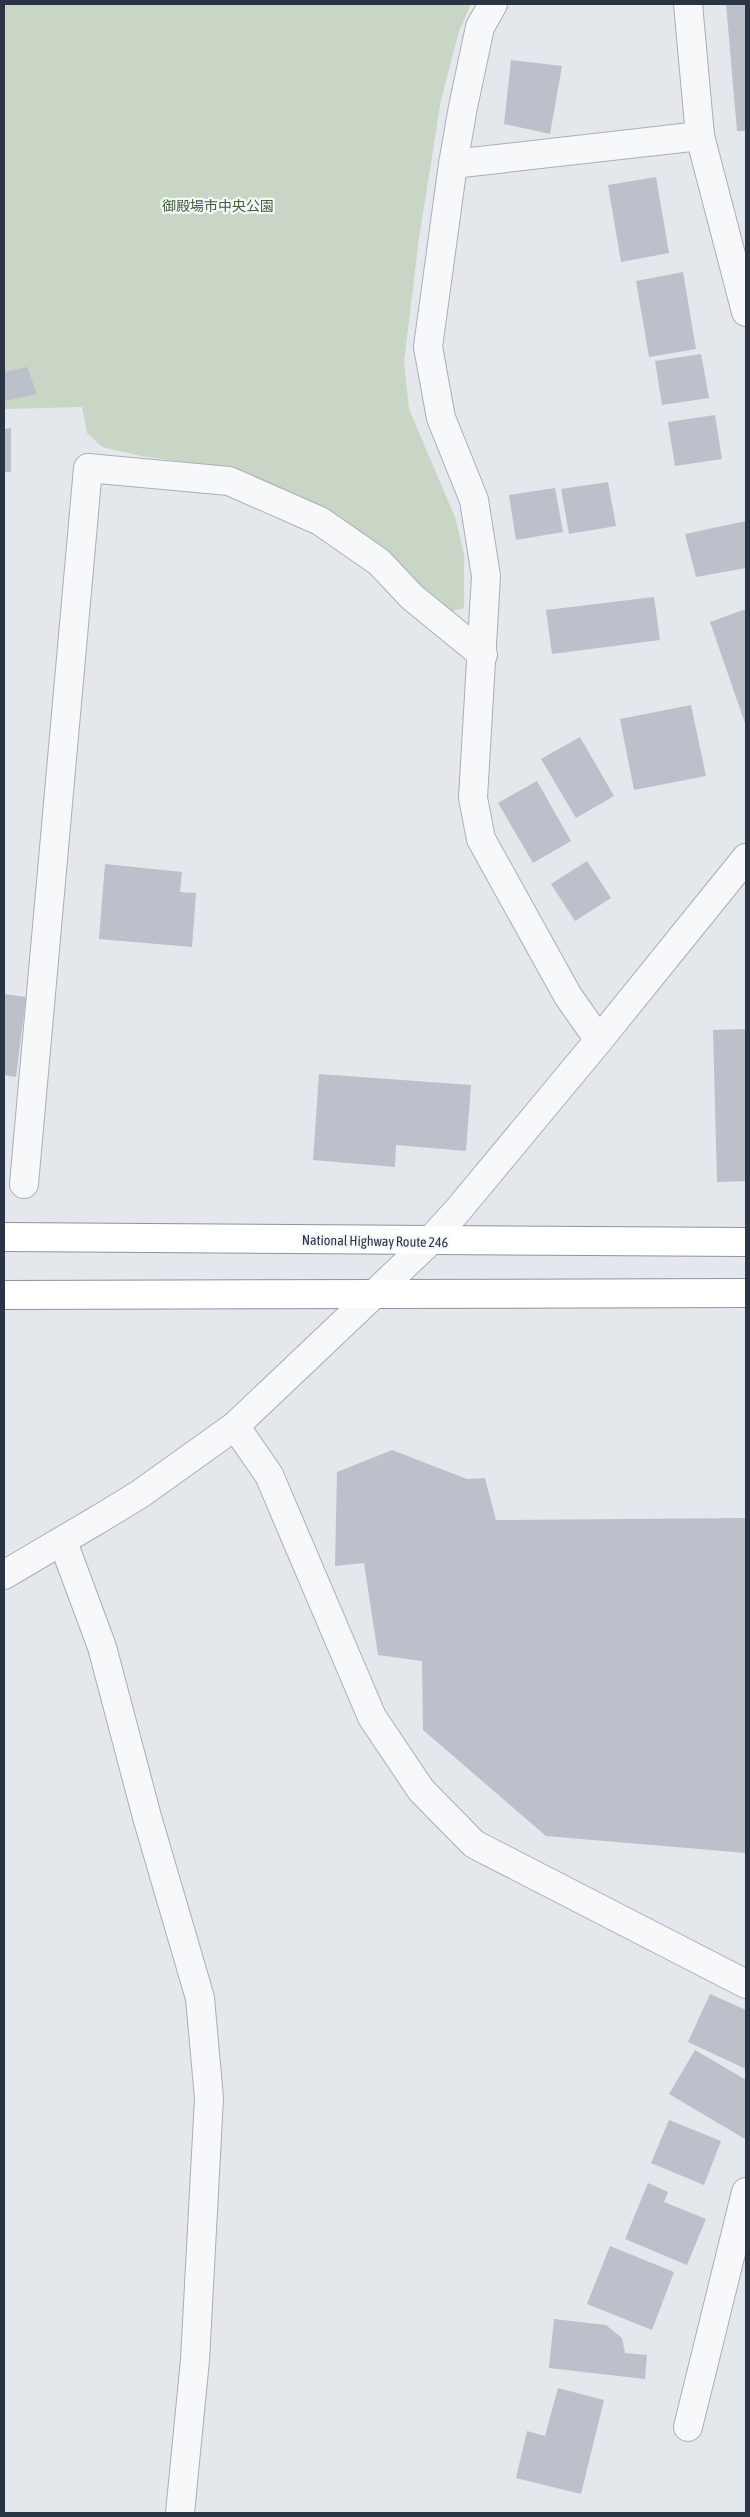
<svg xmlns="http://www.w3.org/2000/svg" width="750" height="2517" font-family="'Asap Condensed','Noto Sans JP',sans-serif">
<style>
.green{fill:#c9d6c5}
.building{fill:#bbc0ca}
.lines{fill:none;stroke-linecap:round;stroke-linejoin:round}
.minor-casing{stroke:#a9aeb7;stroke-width:30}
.tertiary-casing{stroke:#a9aeb7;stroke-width:30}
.trunk-casing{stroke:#8b94a3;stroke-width:30}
.minor{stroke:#f7f8fa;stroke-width:28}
.tertiary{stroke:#f7f8fa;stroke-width:28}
.trunk{stroke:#fff;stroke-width:28}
.labels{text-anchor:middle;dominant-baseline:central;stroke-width:4.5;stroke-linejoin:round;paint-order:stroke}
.park-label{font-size:14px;fill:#3f6138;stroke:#f4f6f9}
.street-label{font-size:14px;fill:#2b3445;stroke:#f4f6f9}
</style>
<rect width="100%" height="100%" fill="#e4e7ec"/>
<polygon class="green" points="4,4 471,4 459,31 441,100 419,238 404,362 409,409 455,517 464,554 464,608 450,612 431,596 391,555 221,467 141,456 102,447 87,433 82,407 4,409"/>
<g class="building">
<polygon points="726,4 746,4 746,131 737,131"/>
<polygon points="511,60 562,66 550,134 504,124"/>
<polygon points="656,177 669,253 621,262 608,185"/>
<polygon points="683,272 696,349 649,357 636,281"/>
<polygon points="701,354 709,398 662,405 655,361"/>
<polygon points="27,367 37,394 4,401 4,372"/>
<polygon points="715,415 722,459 675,466 668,422"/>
<polygon points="11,428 11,472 4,472 4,429"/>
<polygon points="608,482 616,526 569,534 561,489"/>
<polygon points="555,488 563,532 516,540 509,495"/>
<polygon points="746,521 746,568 696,577 685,534"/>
<polygon points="654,597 660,640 552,654 546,610"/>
<polygon points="746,609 746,726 710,622"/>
<polygon points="691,705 706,776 634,790 620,719"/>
<polygon points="580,737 614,796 576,818 541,759"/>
<polygon points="537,781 571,841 533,863 498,803"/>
<polygon points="587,861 611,898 575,921 551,884"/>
<polygon points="105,864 182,872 180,892 196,893 192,947 99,939"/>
<polygon points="4,994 26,997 16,1077 4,1075"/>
<polygon points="746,1029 746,1181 717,1182 713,1030"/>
<polygon points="319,1074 471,1085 466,1151 396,1145 395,1167 313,1160"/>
<polygon points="392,1450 467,1479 485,1478 496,1520 746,1518 746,1853 546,1836 423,1730 422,1661 378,1655 364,1563 335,1566 337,1472"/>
<polygon points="710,1994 746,2010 746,2069 688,2042"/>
<polygon points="695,2050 746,2080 745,2139 669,2094"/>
<polygon points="669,2120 721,2141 704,2185 651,2163"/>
<polygon points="648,2183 668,2192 664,2202 706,2219 687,2265 625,2239"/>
<polygon points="610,2246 674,2272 652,2330 587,2304"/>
<polygon points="554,2319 606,2325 622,2338 625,2353 647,2355 645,2379 549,2368"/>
<polygon points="558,2388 604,2400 581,2494 516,2478 527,2431 545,2436"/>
</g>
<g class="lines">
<defs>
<g id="minor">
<polyline points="493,4 480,27 463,107 453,164 428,347 441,418 474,500 486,576 473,798 481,839 568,996 599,1040"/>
<polyline points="688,4 700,136 746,312"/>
<polyline points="453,164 700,136"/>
<polyline points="24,1184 88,468 229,481 320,521 379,562 412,597 483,655"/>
<polyline points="235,1426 269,1475 372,1717 421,1790 474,1844 746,1984"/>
<polyline points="63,1542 102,1647 147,1817 200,1998 209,2098 195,2360 180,2513"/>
<polyline points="4,1575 99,1519"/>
<polyline points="688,2427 746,2192"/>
</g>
<polyline id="tertiary" points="99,1519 140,1494 235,1426 429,1242 458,1210 599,1040 746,858"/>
<g id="trunk">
<polyline points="4,1237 746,1242"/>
<polyline points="4,1295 746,1293"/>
</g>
</defs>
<use href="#minor" class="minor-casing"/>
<use href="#tertiary" class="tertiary-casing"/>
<use href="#trunk" class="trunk-casing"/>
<use href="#minor" class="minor"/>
<use href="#tertiary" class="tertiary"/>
<use href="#trunk" class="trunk"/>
</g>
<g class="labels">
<g class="park-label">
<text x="218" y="206">御殿場市中央公園</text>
</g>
<g class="street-label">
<text transform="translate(375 1241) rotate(1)">National Highway Route 246</text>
</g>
</g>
<rect width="750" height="2517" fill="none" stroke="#2b3445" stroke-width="10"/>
</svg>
